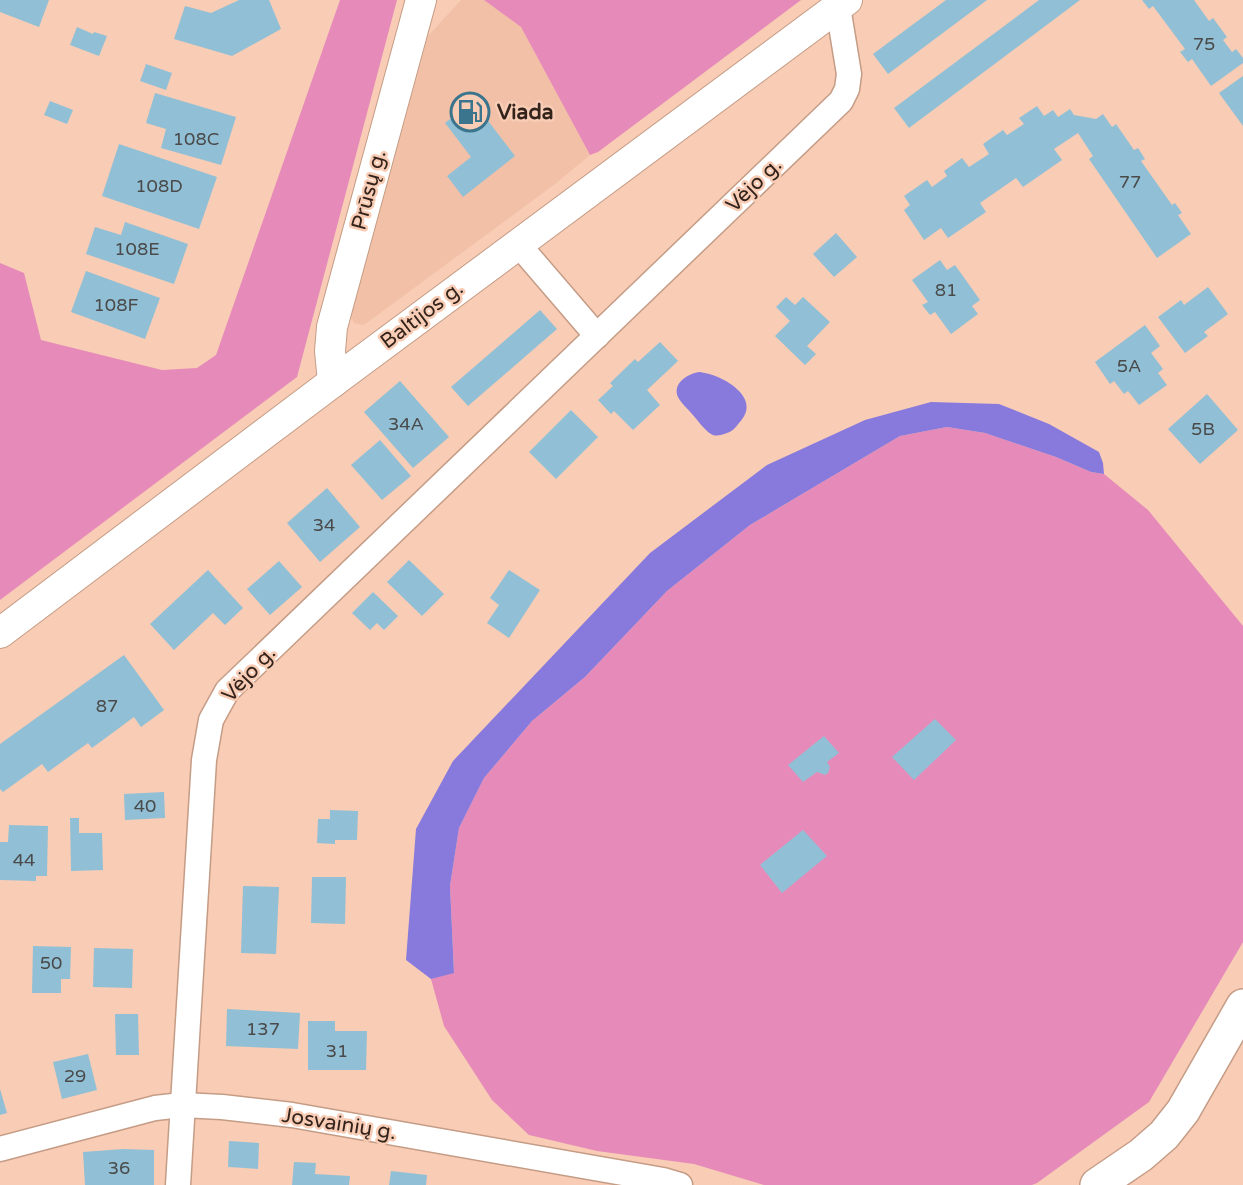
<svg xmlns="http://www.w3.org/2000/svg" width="1243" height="1185" font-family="'Varela Round',sans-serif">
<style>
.built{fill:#f2c0a6}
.green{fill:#e68bb9}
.water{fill:#887adc}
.building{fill:#91c0d6}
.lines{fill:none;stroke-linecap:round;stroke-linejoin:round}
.minor-casing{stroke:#c59c86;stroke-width:27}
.tertiary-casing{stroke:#c59c86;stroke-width:32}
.secondary-casing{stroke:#c59c86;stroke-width:36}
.minor{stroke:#fff;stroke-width:24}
.tertiary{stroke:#fff;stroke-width:30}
.secondary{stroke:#fff;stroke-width:33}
.labels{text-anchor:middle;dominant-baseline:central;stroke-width:5;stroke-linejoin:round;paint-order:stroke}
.number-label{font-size:18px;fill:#4a4a4a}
.poi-label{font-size:21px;font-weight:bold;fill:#33231b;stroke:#f8ccb5;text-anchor:start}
.street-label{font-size:21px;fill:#33231b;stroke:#f8ccb5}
</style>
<rect width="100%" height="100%" fill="#f8ccb5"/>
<polygon class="built" points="461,0 484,0 521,27 590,155 555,184 364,325 354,323 351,317 356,295 428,36"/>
<g class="green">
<polygon points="340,0 397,0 297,377 0,600 0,263 24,273 41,340 162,370 197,368 216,355"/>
<polygon points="484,0 801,0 598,152 590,155 521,27"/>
<polygon points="947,427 985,433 1056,457 1091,472 1104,474 1148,510 1243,626 1243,942 1149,1102 1037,1183 1032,1185 764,1185 694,1164 597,1151 529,1135 492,1100 444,1026 431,979 454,972 450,886 459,828 484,778 532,721 585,677 667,591 750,525 900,436"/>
</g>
<g class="water">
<path d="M699 372C722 374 764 398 739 423 735 428 733 431 727 433 721 435 716 437 711 434 703 429 698 420 692 414 688 409 681 403 678 397 672 383 688 374 699 372Z"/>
<polygon points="931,402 999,404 1049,424 1099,452 1103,463 1104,474 1091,472 1056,457 985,433 947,427 900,436 750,525 667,591 585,677 532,721 484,778 459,828 450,886 454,973 431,979 406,960 416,829 453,761 650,553 767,465 865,420"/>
</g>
<g class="building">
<polygon points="0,0 49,0 39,27 0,12"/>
<polygon points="239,0 269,0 281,29 232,56 174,39 185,6 211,13"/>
<polygon points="946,0 987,0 888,74 873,54"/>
<polygon points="1039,0 1080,0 909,128 894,108"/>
<polygon points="1142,0 1194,0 1209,21 1213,18 1227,37 1223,40 1232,52 1236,49 1243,58 1243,63 1211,86 1192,59 1188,62 1180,52 1185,49 1153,6 1149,9"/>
<polygon points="77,27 93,34 94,32 107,36 99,56 70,45"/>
<polygon points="146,64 172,73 166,90 140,81"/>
<polygon points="1243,76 1243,126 1219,93"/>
<polygon points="155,93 236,117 221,165 161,148 166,129 146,123"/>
<polygon points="50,101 73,110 67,124 44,115"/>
<polygon points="473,101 515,156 463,197 447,176 471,157 445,123"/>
<polygon points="1037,106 1044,116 1053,110 1058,117 1070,109 1074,115 1096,119 1103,114 1112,127 1116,124 1134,150 1138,148 1145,159 1141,161 1172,205 1175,203 1182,213 1178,215 1191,234 1157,258 1089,159 1093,156 1078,133 1054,149 1062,160 1023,187 1016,178 980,203 986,212 948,238 941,228 924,240 904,210 910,205 904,196 927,180 932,187 947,176 944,171 962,158 969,167 989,154 983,144 1003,130 1007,135 1024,124 1019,118"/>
<polygon points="119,144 217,177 199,229 102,196"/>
<polygon points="125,222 188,244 174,284 86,254 95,227 121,235"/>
<polygon points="836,233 857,257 834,277 813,254"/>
<polygon points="940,260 947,270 955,265 980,300 972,306 978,314 951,334 935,312 930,315 922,305 928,302 912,280"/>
<polygon points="86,271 160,298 145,339 71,312"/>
<polygon points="1208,287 1228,314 1204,332 1208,336 1185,353 1158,317 1181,300 1184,305"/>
<polygon points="786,297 795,305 803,297 830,322 807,346 816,354 805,365 775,336 790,321 776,307"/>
<polygon points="540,310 557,329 468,406 451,387"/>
<polygon points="1145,325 1160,346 1151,353 1163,369 1158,373 1167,385 1139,405 1128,391 1124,394 1114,381 1110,384 1095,362"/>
<polygon points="660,342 678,361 647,390 660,405 633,430 614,411 611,414 598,400 613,386 610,383 635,359 638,362"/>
<polygon points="400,381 449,437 413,468 364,412"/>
<polygon points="1207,394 1238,430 1200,464 1168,429"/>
<polygon points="571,410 598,437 556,479 529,452"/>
<polygon points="380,440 411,476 382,500 351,465"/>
<polygon points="327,488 360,527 320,562 287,523"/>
<polygon points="409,560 444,594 422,616 387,582"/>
<polygon points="279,561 302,587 270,615 247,589"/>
<polygon points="208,570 243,608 225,625 213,613 174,650 150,624"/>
<polygon points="509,570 540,590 509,638 487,623 499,605 490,598"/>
<polygon points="373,592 398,616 384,630 377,623 370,630 352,613"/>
<polygon points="124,655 164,710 141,727 134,717 92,748 88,743 48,772 42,764 3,792 0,789 0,744"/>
<polygon points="935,719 956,740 914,780 892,757"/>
<polygon points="824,736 839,753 827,762 830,767 828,773 825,775 817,772 803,782 788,765"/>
<polygon points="164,792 165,818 125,820 124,794"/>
<polygon points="330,810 358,811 357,840 335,840 335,844 317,843 318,819 330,819"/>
<polygon points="70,818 79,818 79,833 102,833 103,870 71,871"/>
<polygon points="9,825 48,826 47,876 36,876 36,881 0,880 0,842 8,842"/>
<polygon points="803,830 827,856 782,893 760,865"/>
<polygon points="312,877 346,877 345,924 311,923"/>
<polygon points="243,886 279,887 276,954 241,953"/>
<polygon points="33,946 71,947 70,979 61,979 61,993 32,993"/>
<polygon points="94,948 133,949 132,988 93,987"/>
<polygon points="227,1009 300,1013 298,1049 226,1046"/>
<polygon points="115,1014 138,1014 139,1055 116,1055"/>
<polygon points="308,1021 335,1021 335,1031 367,1031 366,1070 308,1070"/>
<polygon points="88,1054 97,1090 62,1099 53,1062"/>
<polygon points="0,1089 7,1113 0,1115"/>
<polygon points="229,1141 259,1143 258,1169 228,1167"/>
<polygon points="123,1149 154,1150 154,1185 85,1185 83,1152"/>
<polygon points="294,1162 316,1163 315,1174 350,1176 349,1185 292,1185"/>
<polygon points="391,1171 427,1175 426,1185 389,1185"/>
</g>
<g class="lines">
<defs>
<g id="minor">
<polyline points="518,244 597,336"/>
<polyline points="0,1149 155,1108 182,1105 222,1107 292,1115 663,1180 680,1185"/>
<polyline points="178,1185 204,760 211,720 227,691 841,101 847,89 849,74 838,7"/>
</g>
<g id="tertiary">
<polyline points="333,382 330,351 332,327 421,0"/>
<polyline points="0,633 333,382 847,0"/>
</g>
<polyline id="secondary" points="1097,1185 1141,1155 1164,1135 1183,1111 1243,1006"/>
</defs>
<use href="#minor" class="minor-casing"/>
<use href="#tertiary" class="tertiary-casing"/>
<use href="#secondary" class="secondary-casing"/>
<use href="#minor" class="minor"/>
<use href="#tertiary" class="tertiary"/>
<use href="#secondary" class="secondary"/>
</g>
<defs>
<symbol id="fuel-ring" viewBox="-11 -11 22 22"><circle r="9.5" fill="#f8ccb5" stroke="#3b748d" stroke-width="1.5"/><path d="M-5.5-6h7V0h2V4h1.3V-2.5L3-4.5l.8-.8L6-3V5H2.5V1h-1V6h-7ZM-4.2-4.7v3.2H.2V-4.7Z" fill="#3b748d"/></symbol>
</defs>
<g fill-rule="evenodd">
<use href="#fuel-ring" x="448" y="90" width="44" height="44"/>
</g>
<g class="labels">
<g class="number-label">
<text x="1204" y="44">75</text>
<text x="196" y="139">108C</text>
<text x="1130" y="182">77</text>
<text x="159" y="186">108D</text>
<text x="137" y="249">108E</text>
<text x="946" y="290">81</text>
<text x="116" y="305">108F</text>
<text x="1129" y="366">5A</text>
<text x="406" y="424">34A</text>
<text x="1203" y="429">5B</text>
<text x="324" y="525">34</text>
<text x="107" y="706">87</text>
<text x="145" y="806">40</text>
<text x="24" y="860">44</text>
<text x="51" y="963">50</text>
<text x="263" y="1029">137</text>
<text x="337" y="1051">31</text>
<text x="75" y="1076">29</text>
<text x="119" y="1168">36</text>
</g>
<g class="poi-label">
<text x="497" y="112">Viada</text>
</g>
<g class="street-label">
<text transform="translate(754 185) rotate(-44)">Vėjo g.</text>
<text transform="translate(369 190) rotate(-75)">Prūsų g.</text>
<text transform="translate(422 315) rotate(-37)">Baltijos g.</text>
<text transform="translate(249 674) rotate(-47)">Vėjo g.</text>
<text transform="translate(339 1124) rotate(9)">Josvainių g.</text>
</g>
</g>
</svg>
